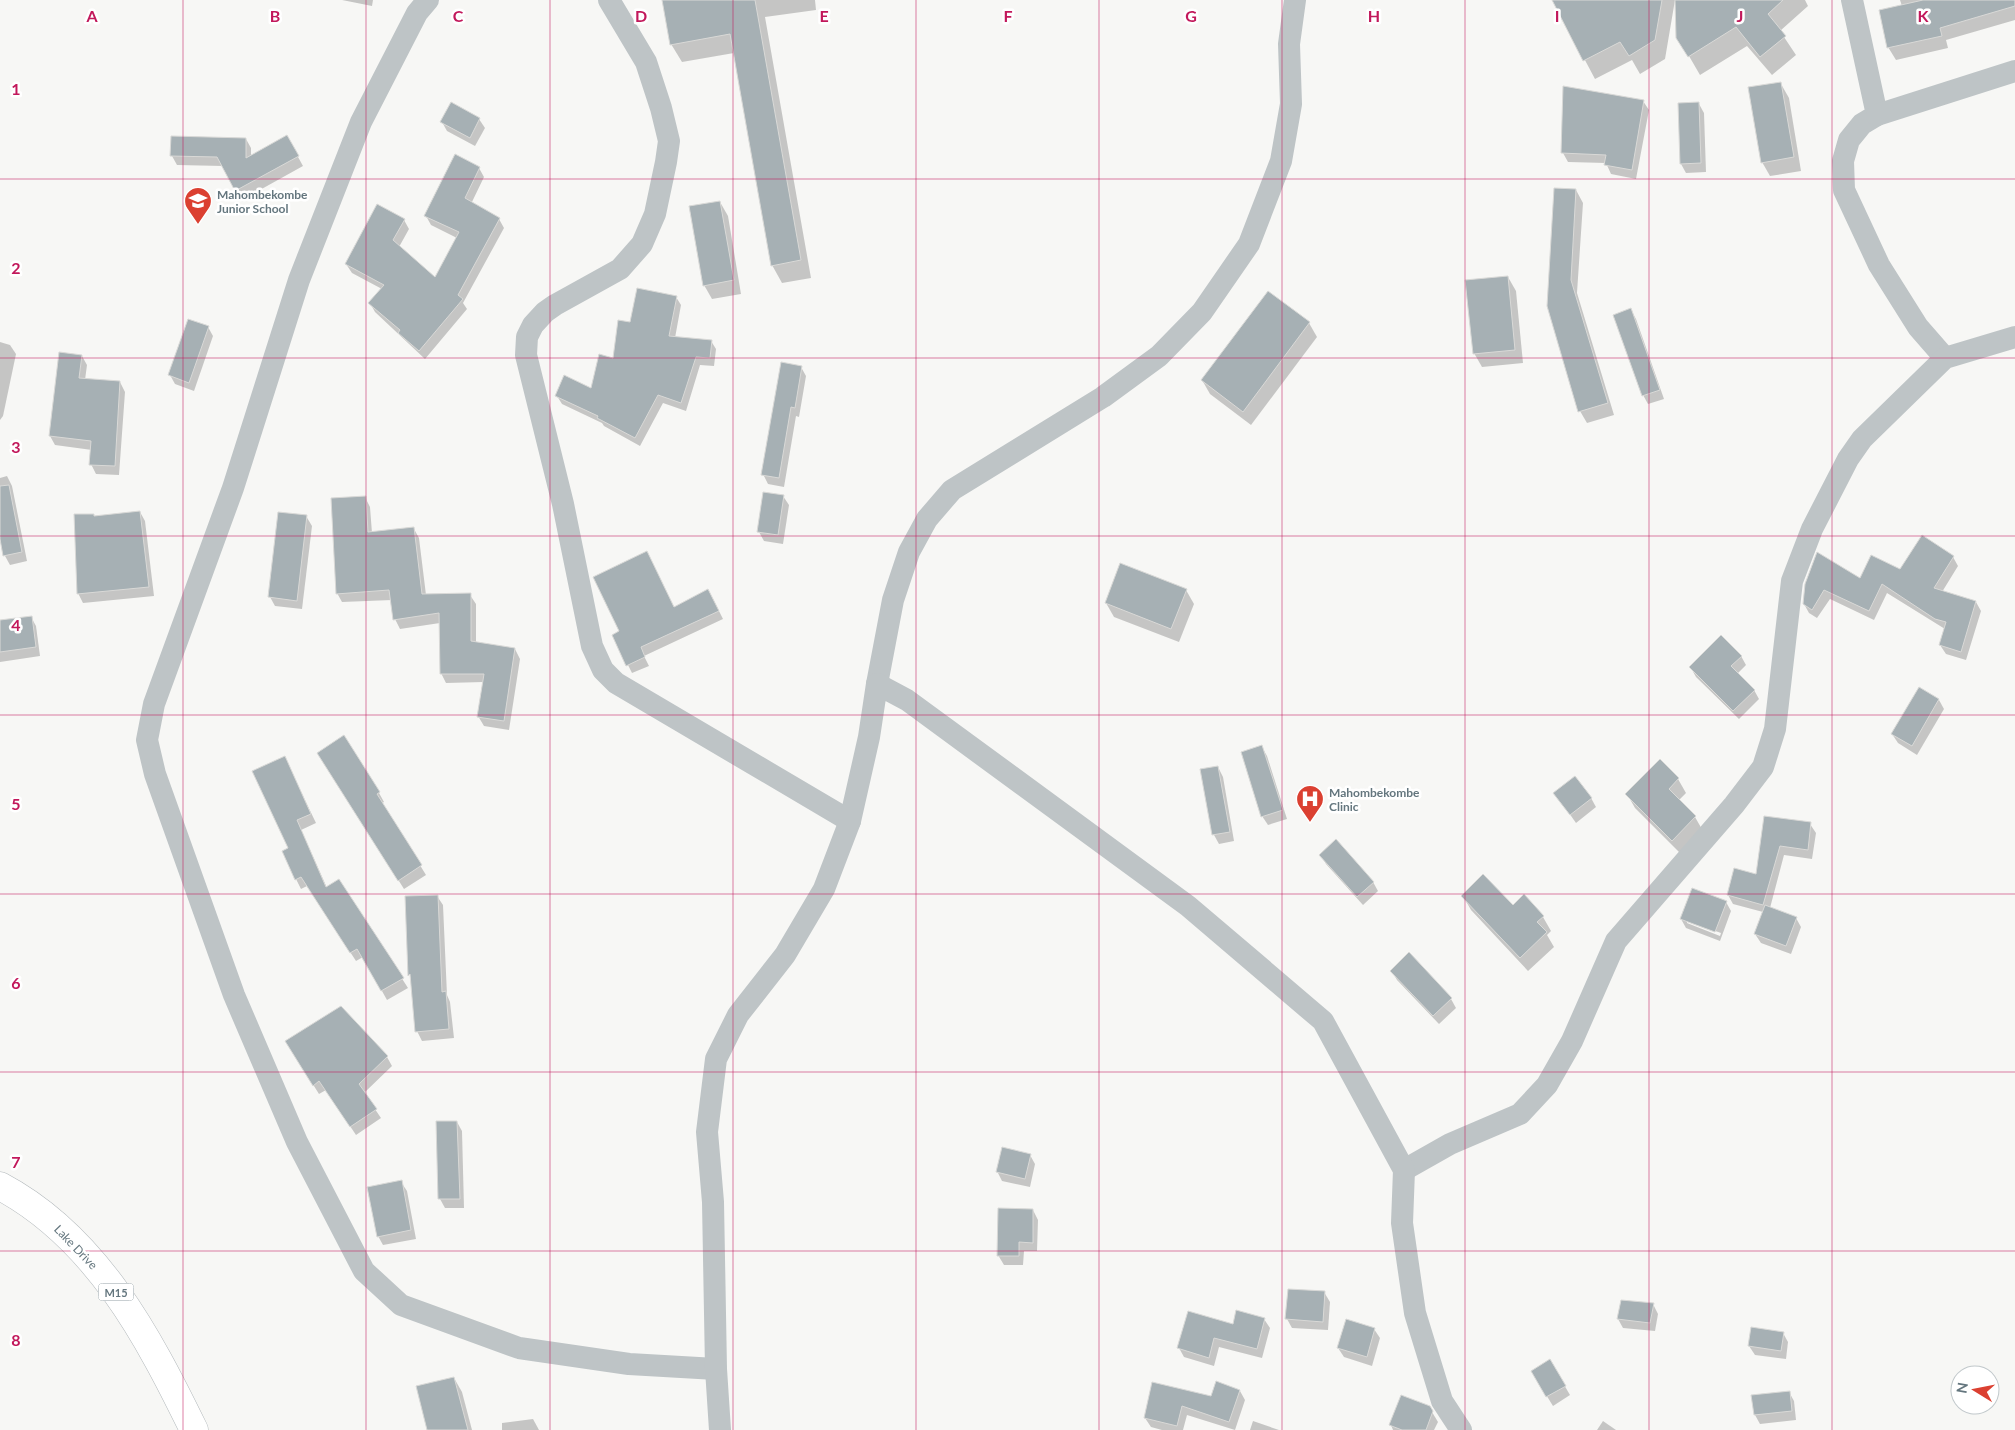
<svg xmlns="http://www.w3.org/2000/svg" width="2015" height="1430" font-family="Lato,sans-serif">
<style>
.shadow{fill:#0003;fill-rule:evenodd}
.building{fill:#a6b0b4;stroke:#d9d9d7}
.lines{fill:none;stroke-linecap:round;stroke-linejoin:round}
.primary-casing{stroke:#b2b8bb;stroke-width:29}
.street{stroke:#bec4c6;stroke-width:22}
.primary{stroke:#fff;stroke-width:28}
.grid{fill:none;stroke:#c2185b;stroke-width:1;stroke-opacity:0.55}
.labels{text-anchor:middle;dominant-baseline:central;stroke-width:5;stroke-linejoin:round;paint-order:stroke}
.shield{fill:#fff;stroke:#929fa5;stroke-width:1}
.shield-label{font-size:11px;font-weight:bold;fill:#64767e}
.poi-label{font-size:12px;font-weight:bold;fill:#64767e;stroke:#fff;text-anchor:start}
.street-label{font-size:12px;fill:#64767e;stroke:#fff}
.grid-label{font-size:16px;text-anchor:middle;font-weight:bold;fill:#c2185b;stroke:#fff;stroke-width:5;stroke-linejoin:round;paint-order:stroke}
</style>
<rect width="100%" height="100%" fill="#f7f7f5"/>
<g class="shadow">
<polygon points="342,0 373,0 372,6"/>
<polygon points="664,0 815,0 816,10 765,17 811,278 782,283 772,265 734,53 682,62 671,44"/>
<polygon points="1553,0 1675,0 1665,59 1640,74 1632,60 1595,79"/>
<polygon points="1677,0 1805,0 1808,6 1780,31 1796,55 1772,75 1747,46 1700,75 1678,37"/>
<polygon points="1900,0 2015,0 2015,20 1946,40 1948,48 1896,60 1888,47 1902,6"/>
<polygon points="1781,84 1789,98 1801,171 1770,176 1762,162"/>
<polygon points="1643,101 1649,110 1636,179 1611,174 1606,163 1568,162 1563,153"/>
<polygon points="1699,104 1704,113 1706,172 1686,173 1681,164"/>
<polygon points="479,119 485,128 475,146 447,131 442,122"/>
<polygon points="287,137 303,166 242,200 223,166 177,165 172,156 246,139 251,148 251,157"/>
<polygon points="479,168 484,177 471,204 499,219 504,228 463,303 467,309 425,359 375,312 370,303 382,289 352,273 346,264 404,220 409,229 399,247 435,279 457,238 431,225 426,216"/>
<polygon points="1576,190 1583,203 1577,293 1614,415 1587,423 1580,411 1548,306"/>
<polygon points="720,202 728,216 741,294 712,299 704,285"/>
<polygon points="1508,277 1516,291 1523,363 1482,367 1474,353"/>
<polygon points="676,297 681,305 675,338 711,341 716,349 714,366 700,365 686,411 663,403 640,446 604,426 602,423 562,404 557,396 592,389 614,359 631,324"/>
<polygon points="1631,310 1636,319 1664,399 1648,404 1643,395"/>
<polygon points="1309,323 1317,337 1251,425 1210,394 1202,380"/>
<polygon points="208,327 213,336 194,391 175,384 170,375"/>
<polygon points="0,342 10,345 16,354 3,416 0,420"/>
<polygon points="82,356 87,365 85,380 120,382 125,392 119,475 96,474 91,464 92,450 55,445 50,436"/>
<polygon points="801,367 806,376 799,417 796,416 784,487 768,484 763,474"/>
<polygon points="7,476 12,486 27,561 10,565 5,556 0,532 0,478"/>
<polygon points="783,496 789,505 783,544 764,541 759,532"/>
<polygon points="365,497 370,507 372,533 414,529 419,538 426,595 470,595 476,604 476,643 515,649 520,659 509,730 484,726 478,716 484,682 446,683 441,673 440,623 400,629 395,619 392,600 342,602 337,593"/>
<polygon points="140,512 145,521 154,596 83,603 78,593 94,515 95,518"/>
<polygon points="306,516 312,526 302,609 275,606 270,597"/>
<polygon points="1953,557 1958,566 1942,592 1976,602 1981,611 1966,660 1946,654 1940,645 1945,629 1887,593 1874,620 1830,599 1817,618 1809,613 1804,604 1806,584 1860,580"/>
<polygon points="1186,590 1194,604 1179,642 1114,617 1106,603"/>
<polygon points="713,599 723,619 644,656 649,666 632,673 613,635 674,608"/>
<polygon points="31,617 36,626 40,656 0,662 0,622"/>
<polygon points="1741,656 1746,665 1737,674 1754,690 1759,699 1739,719 1696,677 1691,668"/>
<polygon points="1939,700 1944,709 1917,755 1898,743 1892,734"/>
<polygon points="1262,747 1267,756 1287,819 1268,825 1262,816"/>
<polygon points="1660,760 1678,779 1686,793 1679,800 1695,817 1703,831 1681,854 1635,808 1627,794"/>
<polygon points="324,762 379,793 384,802 382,803 426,875 404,889"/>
<polygon points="289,767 316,823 301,830 327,888 339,880 408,988 387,1000 363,957 356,961 307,886 301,889 296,879 290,849"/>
<polygon points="1218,767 1223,777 1234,841 1219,844 1214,835 1202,770"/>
<polygon points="1555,793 1591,798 1596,807 1576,823"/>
<polygon points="1765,817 1810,824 1816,833 1812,859 1784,855 1770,908 1796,918 1801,927 1791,954 1761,943 1755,934 1763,912 1733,904 1728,895 1757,875"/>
<polygon points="1321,855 1373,882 1378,891 1363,905 1326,864"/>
<polygon points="437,896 443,905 447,995 450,1002 454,1038 422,1041 417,1031 412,979 410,975 406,898"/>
<polygon points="1463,896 1513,907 1543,917 1551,931 1547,935 1554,947 1528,971 1471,910"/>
<path d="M1726 902 1731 911 1720 941 1686 928 1681 919ZM1687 921 1721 933 1720 936 1687 923Z"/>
<polygon points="1392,971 1451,999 1456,1008 1439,1024 1397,980"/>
<polygon points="292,1051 387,1057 392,1066 364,1093 381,1118 356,1135 326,1090 319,1094"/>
<polygon points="457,1122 462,1131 464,1208 445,1208 440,1199"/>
<polygon points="1030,1155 1035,1164 1030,1187 1002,1181 997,1171"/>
<polygon points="401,1182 407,1191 416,1239 383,1245 378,1236"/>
<polygon points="1033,1210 1038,1220 1037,1251 1024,1251 1023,1265 1004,1265 998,1255"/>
<polygon points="1324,1292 1330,1302 1328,1330 1292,1328 1287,1319"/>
<polygon points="1653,1304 1658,1314 1655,1331 1623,1328 1618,1319"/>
<polygon points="1264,1319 1270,1328 1262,1358 1219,1347 1214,1366 1184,1357 1179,1348 1234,1325"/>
<polygon points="1374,1329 1380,1338 1372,1366 1344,1357 1338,1348"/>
<polygon points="1783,1333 1788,1342 1786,1359 1755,1355 1749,1346"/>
<polygon points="1550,1361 1570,1395 1553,1406 1532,1372"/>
<polygon points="454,1378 462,1392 472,1430 428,1430"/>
<polygon points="1153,1384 1211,1397 1240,1391 1245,1400 1235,1430 1187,1415 1183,1430 1162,1430 1151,1427 1145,1418"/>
<polygon points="1789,1392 1794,1401 1796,1420 1760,1424 1755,1415"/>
<polygon points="1429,1407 1438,1422 1434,1430 1393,1430 1391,1425"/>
<polygon points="533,1419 539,1430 502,1430 502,1423"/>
<polygon points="1253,1421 1279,1430 1250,1430"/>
<polygon points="1603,1421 1616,1430 1597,1430"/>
</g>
<g class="building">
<polygon points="662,0 755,0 801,260 771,266 730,34 670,45"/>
<polygon points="1552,0 1662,0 1655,40 1629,56 1620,42 1583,61"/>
<polygon points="1675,0 1783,0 1768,14 1786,36 1760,57 1736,27 1688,57 1676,38"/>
<polygon points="1923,0 2015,0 2015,6 1940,28 1942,36 1887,48 1879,10"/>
<polygon points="1781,82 1794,157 1761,163 1748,87"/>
<polygon points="1563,86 1644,100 1632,170 1604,165 1606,155 1561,153"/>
<polygon points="451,102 480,118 470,138 440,122"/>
<polygon points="1699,102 1701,163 1680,164 1678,103"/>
<polygon points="287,135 299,156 235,191 217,157 170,156 171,136 246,138 246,158"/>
<polygon points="455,154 480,167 465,198 500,218 458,295 463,299 419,351 398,333 400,330 368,303 384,285 345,264 377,204 405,219 393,240 435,277 459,232 424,216"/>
<polygon points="1554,188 1576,189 1571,280 1608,403 1578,412 1547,306"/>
<polygon points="720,201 734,280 703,286 689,206"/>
<polygon points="1508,276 1515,350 1473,354 1465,280"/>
<polygon points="637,288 677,296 669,336 712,340 710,358 696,357 681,403 658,395 635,438 597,418 598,416 555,396 564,375 591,388 599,354 613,358 618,320 630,322"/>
<polygon points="1268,291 1310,322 1243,412 1201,380"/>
<polygon points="1631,308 1660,390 1642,396 1613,315"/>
<polygon points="188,319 209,326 189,383 168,375"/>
<polygon points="59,352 82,355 79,378 120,381 115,466 89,465 91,441 49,436"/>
<polygon points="781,362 802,366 795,408 791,407 779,478 761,475"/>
<polygon points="9,485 22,552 3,556 0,539 0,486"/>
<polygon points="763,492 784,495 778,535 757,532"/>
<polygon points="366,496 368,532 414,527 422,594 471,593 471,641 515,648 504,721 477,717 484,674 440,674 439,613 393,620 389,590 336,594 331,498"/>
<polygon points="140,511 149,587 77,594 74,514 94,514 94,516"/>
<polygon points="278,512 307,515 297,601 268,597"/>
<polygon points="1922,535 1954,556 1934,588 1976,601 1961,652 1939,645 1946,622 1935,619 1882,584 1869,611 1824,590 1812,610 1803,604 1805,584 1817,552 1860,578 1871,555 1900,569"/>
<polygon points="647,551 674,607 708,589 719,611 641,647 645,657 626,666 612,635 619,631 593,577"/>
<polygon points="1120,563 1187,589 1171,629 1105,603"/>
<polygon points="32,616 36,647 0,652 0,620"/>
<polygon points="1721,635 1742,656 1731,666 1755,690 1733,711 1689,667"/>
<polygon points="1919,687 1939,699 1912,746 1891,734"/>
<polygon points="344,735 380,792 377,794 422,865 398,881 317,753"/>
<polygon points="1262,745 1283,810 1261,817 1241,752"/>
<polygon points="285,756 311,814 297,820 326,887 339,879 404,978 381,991 357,949 350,953 301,877 295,880 282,851 288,848 252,771"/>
<polygon points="1660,759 1679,778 1669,789 1696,816 1672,841 1625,794"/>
<polygon points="1218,766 1230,832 1212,835 1200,769"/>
<polygon points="1575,776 1592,798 1570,815 1553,793"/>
<polygon points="1764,816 1811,822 1808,850 1780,846 1763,905 1727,895 1734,868 1756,874"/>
<polygon points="1336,839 1374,882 1357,897 1319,855"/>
<polygon points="1483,874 1513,905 1524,894 1544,916 1537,922 1547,932 1520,958 1461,896"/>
<polygon points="1692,888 1727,901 1715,932 1680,919"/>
<polygon points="438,895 442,992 446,991 449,1029 415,1032 410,974 408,976 405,896"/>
<polygon points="1765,905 1797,917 1786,946 1754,934"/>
<polygon points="1409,952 1452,998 1433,1016 1390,971"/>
<polygon points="341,1006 388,1056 359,1084 377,1109 350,1127 319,1081 313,1086 285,1041"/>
<polygon points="436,1121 457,1121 460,1199 438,1199"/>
<polygon points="1002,1147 1031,1154 1025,1179 996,1172"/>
<polygon points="402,1180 411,1230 377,1237 367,1187"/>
<polygon points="998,1208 1033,1209 1033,1243 1019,1242 1019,1256 997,1256"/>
<polygon points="1288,1289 1325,1291 1323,1322 1285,1319"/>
<polygon points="1621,1300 1654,1303 1650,1323 1617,1319"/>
<polygon points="1236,1310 1265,1318 1257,1349 1214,1338 1209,1358 1177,1348 1188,1311 1233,1324"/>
<polygon points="1346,1319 1375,1328 1367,1357 1337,1348"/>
<polygon points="1751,1327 1784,1332 1781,1351 1748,1346"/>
<polygon points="1550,1359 1566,1386 1546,1397 1531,1371"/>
<polygon points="454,1377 468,1430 427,1430 416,1386"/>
<polygon points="1216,1381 1240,1390 1229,1422 1182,1406 1177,1426 1144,1418 1152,1382 1211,1396"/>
<polygon points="1790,1391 1792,1411 1754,1415 1751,1395"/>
<polygon points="1401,1395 1430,1406 1433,1411 1426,1430 1402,1430 1389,1425"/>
</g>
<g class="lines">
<defs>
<path id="primary" d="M0 1186C96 1237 148 1336 194 1430"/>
</defs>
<use href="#primary" class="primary-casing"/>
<g class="street">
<polyline points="428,0 417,13 361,122 299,280 233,488 154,704 147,740 155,774 234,995 297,1142 364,1271 401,1305 519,1348 629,1364 716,1369"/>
<polyline points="609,0 646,62 661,108 669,141 666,162 655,214 642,244 620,269 555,305 545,312 533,325 527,337 526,355 563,504 592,646 603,670 616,683 850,821"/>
<polyline points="1852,0 1877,115 1862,124 1849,140 1843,161 1844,190 1879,265 1918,327 1945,358"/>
<polyline points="1877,115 2015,71"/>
<polyline points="877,684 893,600 909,552 927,519 952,490 1103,397 1159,356 1202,312 1249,244 1281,161 1291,104 1289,44 1295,0"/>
<polyline points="1404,1170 1450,1144 1520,1114 1547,1085 1572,1041 1616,941 1734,805 1763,767 1775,729 1792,581 1812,529 1848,459 1862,439 1945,358 2015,337"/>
<polyline points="720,1430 716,1369 713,1202 707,1132 716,1059 738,1015 785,955 824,889 850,821 869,737 877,684 907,700 1188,906 1323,1021 1404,1170 1402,1223 1415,1313 1442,1401 1461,1430"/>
</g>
<use href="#primary" class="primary"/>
</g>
<path class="grid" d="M183 0V1430M366 0V1430M550 0V1430M733 0V1430M916 0V1430M1099 0V1430M1282 0V1430M1465 0V1430M1649 0V1430M1832 0V1430M0 179H2015M0 358H2015M0 536H2015M0 715H2015M0 894H2015M0 1072H2015M0 1251H2015"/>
<defs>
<symbol id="school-pin" viewBox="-11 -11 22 30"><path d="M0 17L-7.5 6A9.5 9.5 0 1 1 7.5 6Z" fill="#db4031" stroke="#fff"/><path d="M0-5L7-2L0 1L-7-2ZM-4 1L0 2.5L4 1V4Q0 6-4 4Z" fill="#fff"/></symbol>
<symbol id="hospital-pin" viewBox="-11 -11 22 30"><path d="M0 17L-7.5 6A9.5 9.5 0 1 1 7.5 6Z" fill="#db4031" stroke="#fff"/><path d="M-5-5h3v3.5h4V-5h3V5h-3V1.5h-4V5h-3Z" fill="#fff"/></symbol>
</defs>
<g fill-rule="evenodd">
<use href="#school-pin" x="182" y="185" width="32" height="43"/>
<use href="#hospital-pin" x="1294" y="783" width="32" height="43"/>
</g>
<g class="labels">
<rect class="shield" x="98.5" y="1283.5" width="35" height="17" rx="4"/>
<g class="shield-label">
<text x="116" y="1292">M15</text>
</g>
<g class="poi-label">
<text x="217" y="194">Mahombekombe<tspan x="217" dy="14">Junior School</tspan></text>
<text x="1329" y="792">Mahombekombe<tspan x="1329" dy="14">Clinic</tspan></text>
</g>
<g class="street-label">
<text transform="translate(76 1247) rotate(46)">Lake Drive</text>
</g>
</g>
<g class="grid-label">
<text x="92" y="22">A</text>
<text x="275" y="22">B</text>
<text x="458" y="22">C</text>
<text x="641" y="22">D</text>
<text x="824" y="22">E</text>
<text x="1008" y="22">F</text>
<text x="1191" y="22">G</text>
<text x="1374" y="22">H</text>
<text x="1557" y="22">I</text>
<text x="1740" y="22">J</text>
<text x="1923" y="22">K</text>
<text x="16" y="95">1</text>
<text x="16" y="274">2</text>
<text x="16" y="453">3</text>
<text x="16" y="631">4</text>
<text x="16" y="810">5</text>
<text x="16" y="989">6</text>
<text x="16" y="1168">7</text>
<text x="16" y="1346">8</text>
</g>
<g transform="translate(1975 1390) rotate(280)"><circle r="24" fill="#ffffff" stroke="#c1c8cb"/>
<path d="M0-4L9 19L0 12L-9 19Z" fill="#db4031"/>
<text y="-8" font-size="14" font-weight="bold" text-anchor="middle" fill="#64767e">N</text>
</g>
</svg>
